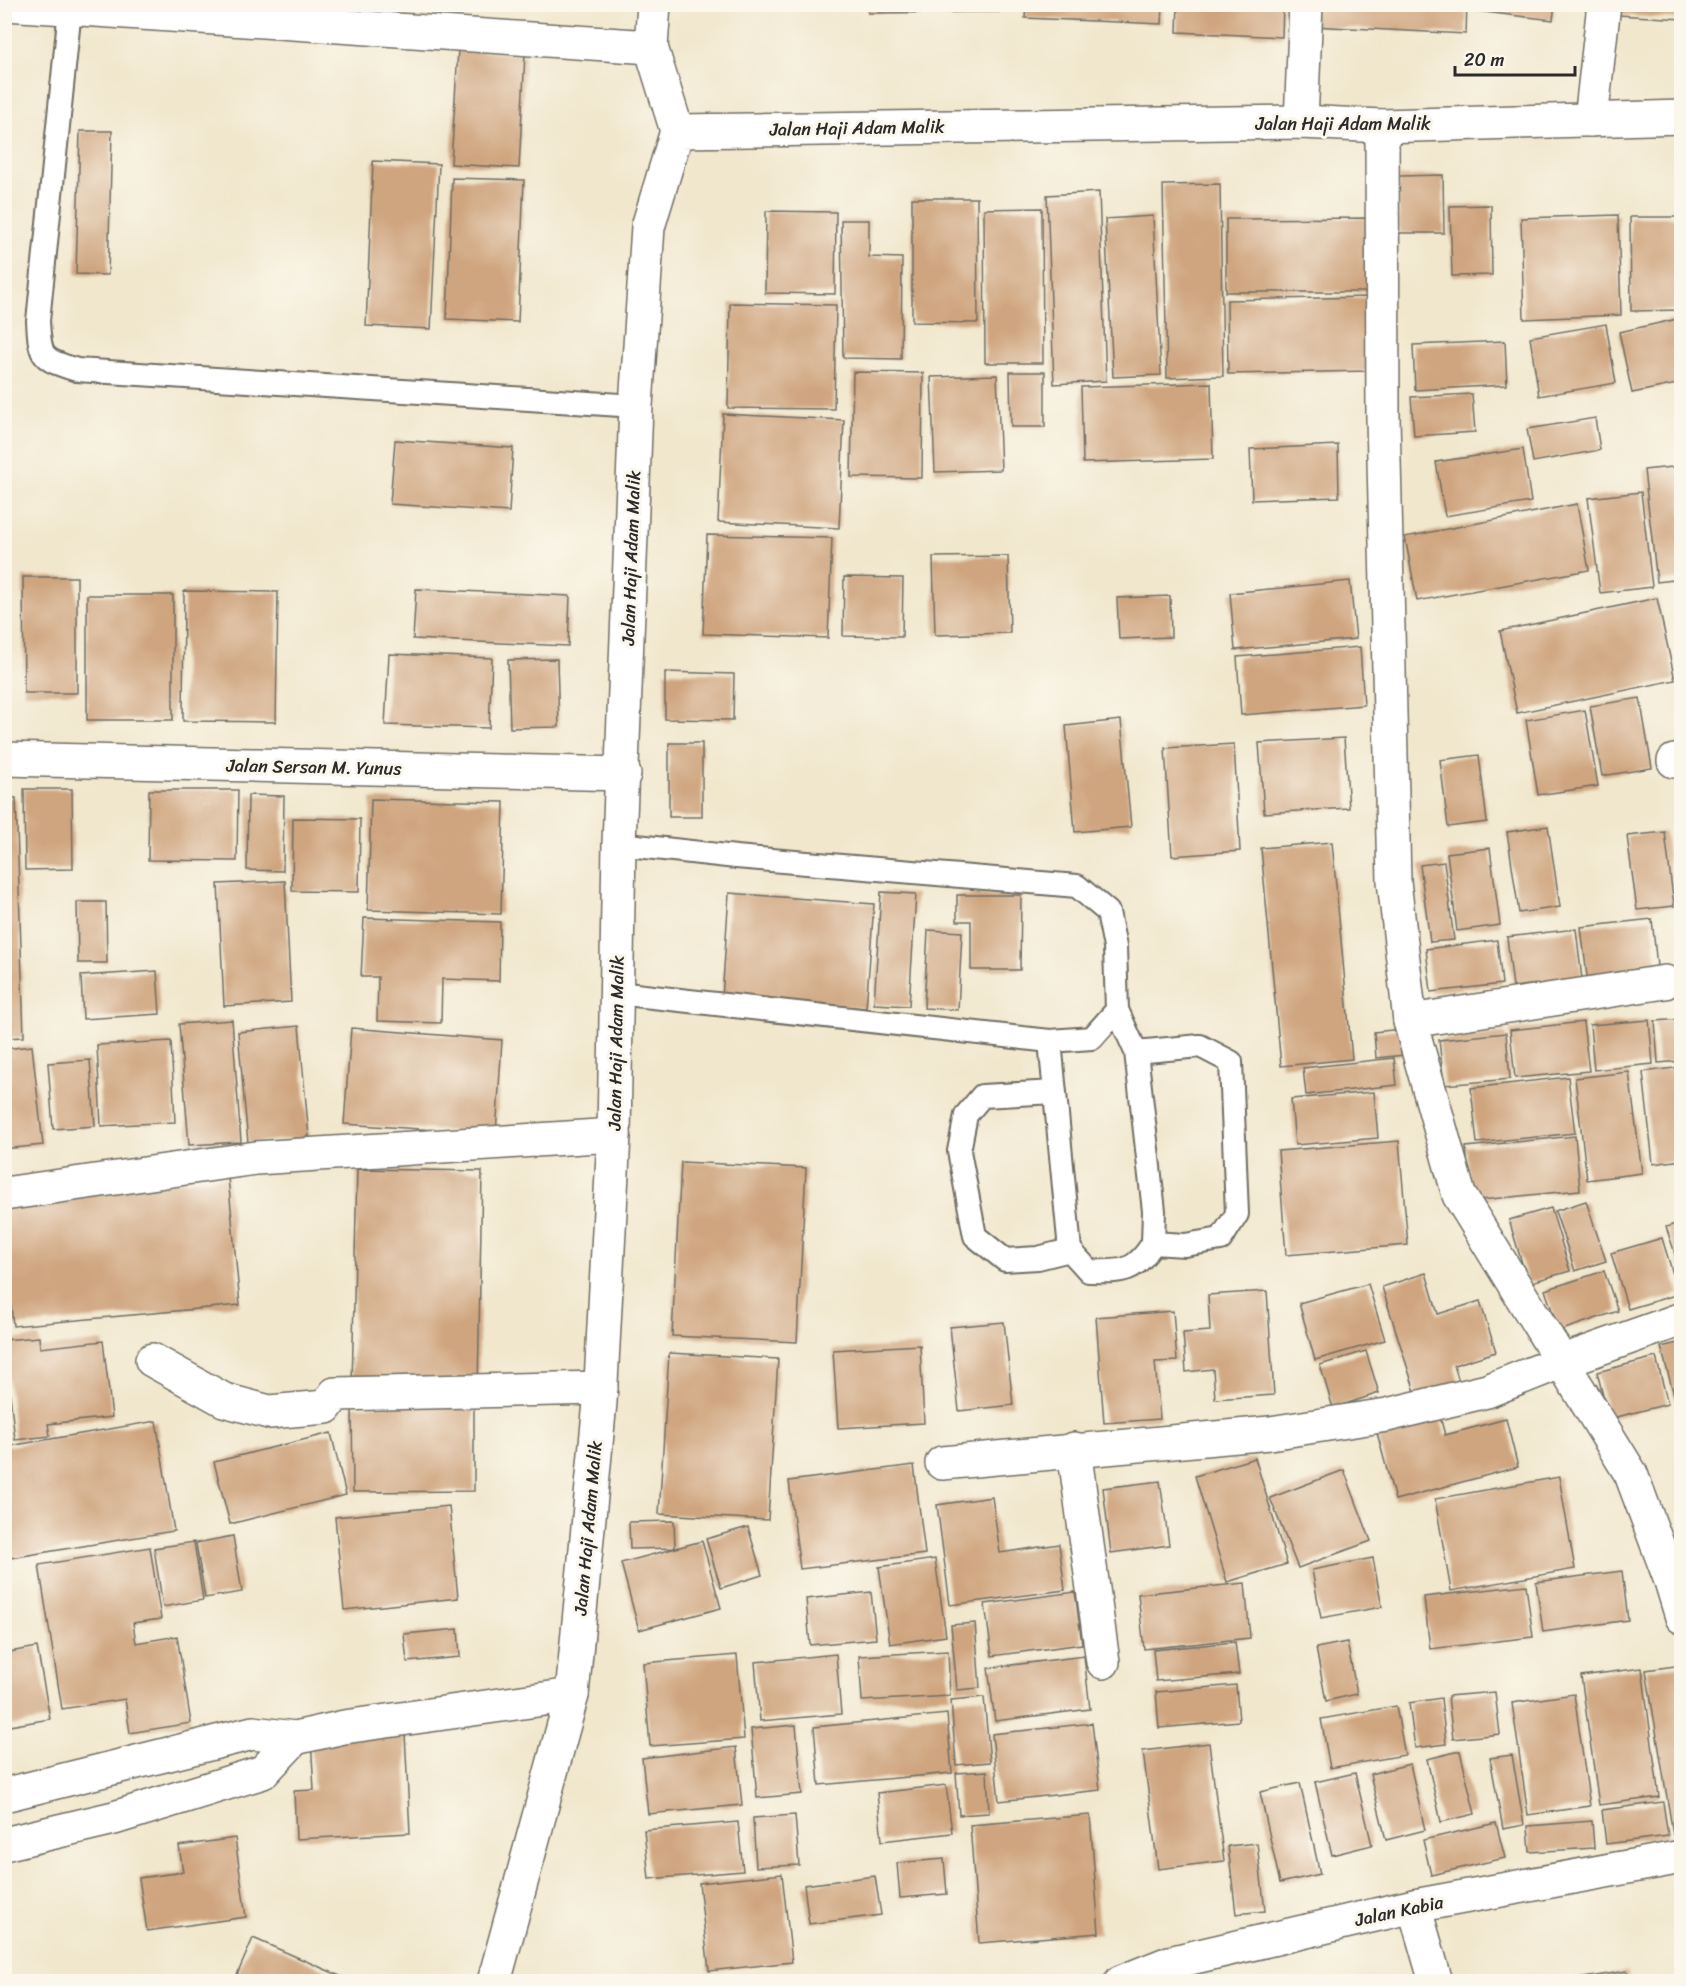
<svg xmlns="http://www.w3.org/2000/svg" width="1686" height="1986" font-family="Sriracha,sans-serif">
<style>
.building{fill:#cfa57f}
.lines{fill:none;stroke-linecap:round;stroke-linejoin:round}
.lane-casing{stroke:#706d64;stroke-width:26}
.street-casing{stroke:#706d64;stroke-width:36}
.secondary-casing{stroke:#706d64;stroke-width:36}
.lane{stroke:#fff;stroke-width:22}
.street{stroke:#fff;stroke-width:33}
.secondary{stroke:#fff;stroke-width:33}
.labels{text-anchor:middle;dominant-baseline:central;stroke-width:6;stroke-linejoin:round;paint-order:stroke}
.street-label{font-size:18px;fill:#2b2b2b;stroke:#fbf7ec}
</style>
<rect width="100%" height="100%" fill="#fbf7ec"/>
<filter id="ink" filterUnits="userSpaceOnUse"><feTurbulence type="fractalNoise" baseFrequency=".0167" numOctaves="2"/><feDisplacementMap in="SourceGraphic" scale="12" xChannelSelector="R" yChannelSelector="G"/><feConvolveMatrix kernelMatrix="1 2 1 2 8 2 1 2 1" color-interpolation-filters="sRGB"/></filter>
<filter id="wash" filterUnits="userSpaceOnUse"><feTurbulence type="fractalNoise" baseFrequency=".008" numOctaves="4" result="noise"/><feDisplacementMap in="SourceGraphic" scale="24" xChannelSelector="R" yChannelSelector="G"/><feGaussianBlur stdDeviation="1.35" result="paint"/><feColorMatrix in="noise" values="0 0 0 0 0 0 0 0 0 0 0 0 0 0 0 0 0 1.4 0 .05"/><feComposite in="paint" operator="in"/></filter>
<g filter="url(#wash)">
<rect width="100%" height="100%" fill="#f1e7cd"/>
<g id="blocks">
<g class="building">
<polygon points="868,4 999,4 999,12 868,13"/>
<polygon points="1026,4 1163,4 1162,24 1025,18"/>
<polygon points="1178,4 1283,4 1282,37 1177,32"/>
<polygon points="1313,4 1467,4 1466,34 1312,26"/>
<polygon points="1478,4 1555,4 1553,20 1477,11"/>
<polygon points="1618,4 1682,4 1682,19 1618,15"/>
<polygon points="458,50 525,54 519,168 451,164"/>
<polygon points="80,131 112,131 108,275 76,274"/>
<polygon points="373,161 439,164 431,329 366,326"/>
<polygon points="1443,175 1444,233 1399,233 1399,176"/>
<polygon points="452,178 524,180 518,322 447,319"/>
<polygon points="1220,184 1223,376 1167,378 1163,185"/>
<polygon points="1099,192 1106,381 1054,384 1047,195"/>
<polygon points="912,198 977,198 978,323 912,322"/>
<polygon points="1491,205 1492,275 1452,276 1450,206"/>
<polygon points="1042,208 1043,363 985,363 984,209"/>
<polygon points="766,211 836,212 835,294 765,293"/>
<polygon points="1618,215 1621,315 1524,319 1521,218"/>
<polygon points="1153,216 1161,375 1113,377 1105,219"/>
<polygon points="1630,217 1682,217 1682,310 1631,311"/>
<polygon points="1375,218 1376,292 1226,292 1226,219"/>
<polygon points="841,220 869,220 869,257 902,258 901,359 843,358"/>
<polygon points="1367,297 1368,371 1228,374 1227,300"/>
<polygon points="730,303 836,305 834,409 728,408"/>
<polygon points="1682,318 1682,383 1632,393 1619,332"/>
<polygon points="1606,324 1616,383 1539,396 1530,337"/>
<polygon points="1505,341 1507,385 1415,390 1413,345"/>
<polygon points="853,372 923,373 922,478 851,477"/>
<polygon points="1010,372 1045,372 1045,427 1011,427"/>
<polygon points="997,375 1001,470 935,472 931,377"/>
<polygon points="1211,383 1213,459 1083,463 1081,387"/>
<polygon points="1472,394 1475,432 1414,436 1411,397"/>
<polygon points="723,414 844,420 839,528 718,522"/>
<polygon points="1595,418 1600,450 1533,462 1527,429"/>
<polygon points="395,440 513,448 509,512 390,504"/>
<polygon points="1338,445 1339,497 1252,500 1250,449"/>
<polygon points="1523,449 1531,502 1445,516 1436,462"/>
<polygon points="1682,466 1682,579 1657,582 1644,470"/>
<polygon points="1641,492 1652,587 1600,593 1588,498"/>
<polygon points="1577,504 1589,570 1417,601 1405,537"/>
<polygon points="707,535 832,538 828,638 703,634"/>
<polygon points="1008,556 1010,633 935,635 933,557"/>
<polygon points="23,577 77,577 77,693 24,693"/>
<polygon points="844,577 903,578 902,637 843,636"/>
<polygon points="1350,581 1356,639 1235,650 1230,593"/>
<polygon points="416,589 570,596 568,646 413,639"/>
<polygon points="184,591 278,592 276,722 183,721"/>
<rect x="87" y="595" width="86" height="125"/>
<polygon points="1170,596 1171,637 1119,639 1117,598"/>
<polygon points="1657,598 1675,680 1517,713 1500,631"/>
<polygon points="1360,647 1364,705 1241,715 1237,657"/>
<polygon points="389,654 492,658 489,728 385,725"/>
<polygon points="557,659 559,727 510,728 508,660"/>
<polygon points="665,672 734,674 733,720 665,719"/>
<polygon points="1640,698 1652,768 1602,776 1590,706"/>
<polygon points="1585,710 1598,786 1538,795 1526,720"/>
<polygon points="1121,720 1131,827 1075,832 1066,726"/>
<polygon points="1344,738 1349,808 1264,813 1259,743"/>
<rect x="669" y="743" width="33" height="74"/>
<polygon points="1234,744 1240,851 1172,856 1165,748"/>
<polygon points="1479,755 1487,822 1448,827 1440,760"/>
<polygon points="24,789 72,789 73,869 25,870"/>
<polygon points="149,790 238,790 237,861 148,860"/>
<polygon points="248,795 284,796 283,871 247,870"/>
<polygon points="4,798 16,798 24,1037 4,1038"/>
<polygon points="371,799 504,802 501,914 368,910"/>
<polygon points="293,818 360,819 359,892 292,891"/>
<polygon points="1548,826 1560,907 1519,913 1507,832"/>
<polygon points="1665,832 1674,906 1637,910 1627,836"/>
<polygon points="1332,842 1352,1059 1281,1066 1261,848"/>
<polygon points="1490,848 1500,925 1457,931 1447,853"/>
<polygon points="1444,862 1454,940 1430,942 1420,865"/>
<polygon points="285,881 291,1002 224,1006 218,884"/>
<polygon points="881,892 916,894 909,1006 874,1004"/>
<polygon points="729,893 874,904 866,1008 722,998"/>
<polygon points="957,895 1021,895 1020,970 971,970 971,921 957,921"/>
<polygon points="77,902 106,902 107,963 78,963"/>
<polygon points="364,918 500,922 499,981 442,979 441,1023 377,1021 378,977 361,977"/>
<polygon points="1652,919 1658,976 1588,984 1581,927"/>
<polygon points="1576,929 1582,979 1513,987 1507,937"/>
<polygon points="928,930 962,932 958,1010 924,1008"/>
<polygon points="1497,940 1502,984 1431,992 1426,949"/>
<polygon points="157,971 160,1014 83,1019 81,976"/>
<polygon points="1682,1019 1682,1061 1658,1063 1655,1021"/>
<polygon points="232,1020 241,1142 189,1145 179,1024"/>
<polygon points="1649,1020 1653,1064 1594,1070 1590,1025"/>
<polygon points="1583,1022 1589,1071 1515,1078 1510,1030"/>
<polygon points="299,1026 309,1137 248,1143 238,1032"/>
<polygon points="351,1028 502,1040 496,1134 344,1124"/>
<polygon points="1401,1029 1404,1055 1376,1058 1374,1032"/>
<polygon points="1506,1033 1510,1079 1444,1085 1439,1040"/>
<polygon points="171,1041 175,1122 101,1126 97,1045"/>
<polygon points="32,1046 43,1145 4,1149 4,1049"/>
<polygon points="1394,1058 1397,1085 1306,1095 1303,1068"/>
<polygon points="90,1060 95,1126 53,1129 48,1063"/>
<polygon points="1682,1067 1682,1160 1653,1164 1643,1072"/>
<polygon points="1629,1072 1642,1173 1587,1180 1575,1078"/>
<polygon points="1568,1077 1575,1133 1477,1143 1471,1088"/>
<polygon points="1374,1092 1378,1138 1295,1145 1291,1099"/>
<polygon points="1575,1136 1580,1190 1471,1201 1466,1147"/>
<polygon points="1399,1141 1408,1245 1286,1255 1278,1151"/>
<polygon points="681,1162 806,1168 797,1342 672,1336"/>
<polygon points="357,1169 482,1171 478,1389 352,1386"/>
<polygon points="228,1177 240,1305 13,1326 4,1230 4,1198"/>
<polygon points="1586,1201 1606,1261 1575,1271 1555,1211"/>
<polygon points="1551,1208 1570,1271 1528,1283 1509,1220"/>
<polygon points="1682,1222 1682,1271 1681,1271 1666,1227"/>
<polygon points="1662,1238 1679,1294 1628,1309 1611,1253"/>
<polygon points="1604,1271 1618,1311 1559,1331 1545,1290"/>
<polygon points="1426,1273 1438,1314 1480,1301 1496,1352 1454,1365 1461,1388 1418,1401 1382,1287"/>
<polygon points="1368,1284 1385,1340 1315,1360 1299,1303"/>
<polygon points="1267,1291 1274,1395 1215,1399 1213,1369 1186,1372 1183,1333 1210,1331 1208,1295"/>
<polygon points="1173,1311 1177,1361 1155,1362 1160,1419 1104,1423 1096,1317"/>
<polygon points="1004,1322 1013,1405 959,1411 950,1327"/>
<polygon points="39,1337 40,1348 103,1341 112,1417 48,1424 50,1436 15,1440 4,1340"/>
<polygon points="1682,1342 1682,1397 1675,1399 1661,1347"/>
<polygon points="920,1345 924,1423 838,1428 833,1350"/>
<polygon points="1366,1351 1379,1393 1333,1408 1320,1365"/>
<polygon points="669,1353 778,1359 768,1520 659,1514"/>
<polygon points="1656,1357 1668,1404 1609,1419 1597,1372"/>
<polygon points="474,1404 474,1491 353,1492 352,1406"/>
<polygon points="1439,1413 1445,1435 1506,1419 1518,1467 1395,1500 1376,1429"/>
<polygon points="156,1421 174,1531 4,1559 4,1447"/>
<polygon points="331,1433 346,1495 230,1524 214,1462"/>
<polygon points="1255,1458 1287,1564 1227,1582 1195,1476"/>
<polygon points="914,1465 925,1554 800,1569 789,1481"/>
<polygon points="1344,1470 1371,1541 1298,1568 1270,1498"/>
<polygon points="1559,1477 1575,1569 1451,1591 1435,1499"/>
<polygon points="1160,1481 1169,1545 1111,1553 1103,1488"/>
<polygon points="992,1497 1000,1553 1059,1544 1065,1590 950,1605 937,1505"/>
<polygon points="449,1506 458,1598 344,1610 335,1517"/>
<polygon points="674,1521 675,1548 630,1549 629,1522"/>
<polygon points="748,1527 762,1575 721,1588 706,1539"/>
<polygon points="233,1536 242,1592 205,1598 196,1543"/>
<polygon points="702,1541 721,1608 639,1630 621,1563"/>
<polygon points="194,1542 203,1600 163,1607 154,1548"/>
<polygon points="150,1547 161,1619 133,1623 136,1643 177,1636 191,1723 130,1733 125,1699 62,1709 39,1565"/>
<polygon points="1373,1558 1382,1607 1321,1618 1312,1570"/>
<polygon points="935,1559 946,1636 890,1644 879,1567"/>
<polygon points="1622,1571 1628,1620 1543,1632 1536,1582"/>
<polygon points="1245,1583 1250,1638 1144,1649 1138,1594"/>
<polygon points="1526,1585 1533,1637 1430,1649 1424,1597"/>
<polygon points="871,1592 876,1639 810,1645 806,1599"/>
<polygon points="1075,1592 1082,1644 992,1656 985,1604"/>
<polygon points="975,1623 980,1688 957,1690 951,1625"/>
<polygon points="458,1629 460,1657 407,1662 404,1634"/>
<polygon points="1235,1642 1239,1674 1156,1681 1153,1650"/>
<polygon points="1347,1642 1357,1694 1326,1701 1316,1648"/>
<polygon points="37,1647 50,1719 4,1727 4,1653"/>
<polygon points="948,1651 950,1696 862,1701 859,1656"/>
<polygon points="836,1654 841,1714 760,1721 755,1662"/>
<polygon points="737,1655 744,1739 650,1746 643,1663"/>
<polygon points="1084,1656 1090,1709 995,1721 988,1668"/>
<polygon points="1682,1665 1682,1833 1673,1834 1646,1670"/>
<polygon points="1642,1668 1659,1797 1599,1805 1581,1676"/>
<polygon points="1236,1685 1239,1721 1159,1728 1156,1692"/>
<polygon points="1495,1692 1500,1734 1453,1739 1448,1696"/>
<polygon points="1574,1694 1590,1806 1528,1815 1512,1703"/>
<polygon points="984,1697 990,1762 956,1765 951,1700"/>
<polygon points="1441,1698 1446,1744 1415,1748 1409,1703"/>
<polygon points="1396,1706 1405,1755 1330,1768 1321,1719"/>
<polygon points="947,1714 952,1773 819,1785 814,1727"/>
<polygon points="1092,1723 1100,1790 999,1801 992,1734"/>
<polygon points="796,1725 802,1794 757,1798 751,1729"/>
<polygon points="405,1734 410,1833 296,1839 294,1791 314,1790 311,1739"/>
<polygon points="1209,1743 1224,1861 1158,1869 1143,1751"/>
<polygon points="736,1747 742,1805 648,1814 642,1758"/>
<polygon points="1460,1751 1475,1814 1441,1822 1427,1759"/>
<polygon points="1512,1755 1524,1825 1503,1829 1490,1758"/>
<polygon points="1410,1764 1425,1830 1386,1840 1370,1774"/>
<polygon points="987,1771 989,1813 959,1815 956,1773"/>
<polygon points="1355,1773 1372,1845 1332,1855 1315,1782"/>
<polygon points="1300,1783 1320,1874 1280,1883 1260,1792"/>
<polygon points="946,1785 952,1833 882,1841 877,1793"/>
<polygon points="1663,1802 1668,1836 1606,1844 1602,1810"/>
<polygon points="795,1815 799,1865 756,1867 753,1818"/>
<polygon points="1090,1815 1099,1933 979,1943 970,1825"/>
<polygon points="1592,1821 1594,1848 1530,1852 1528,1826"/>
<polygon points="738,1822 743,1871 649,1879 644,1830"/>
<polygon points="1496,1823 1505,1858 1431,1875 1423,1840"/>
<polygon points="235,1838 246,1917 147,1931 139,1878 183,1872 179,1846"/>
<polygon points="1257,1843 1265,1911 1236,1914 1228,1846"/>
<polygon points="944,1859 947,1894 900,1898 897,1863"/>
<polygon points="782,1874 792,1962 709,1971 699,1883"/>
<polygon points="875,1876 881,1915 809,1924 804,1885"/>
<polygon points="253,1938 354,1982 234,1982"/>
<polygon points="1627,1971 1629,1982 1572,1982 1572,1980"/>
</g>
</g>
</g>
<g filter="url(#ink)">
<use href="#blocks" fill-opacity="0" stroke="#706d64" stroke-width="1.5"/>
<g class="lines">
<defs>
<g id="lane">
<path d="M70 9 38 321C40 359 42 359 77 370L636 406"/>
<polyline points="617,993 1050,1041 1092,1038 1117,1010 1115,947 1108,912 1077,886 736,857 619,844"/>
<polyline points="1117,1010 1136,1052 1154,1211 1153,1243 1185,1245 1221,1239 1237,1214 1231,1062 1200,1046 1136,1052"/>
<polyline points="1050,1041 1070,1250 1038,1258 1005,1260 975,1236 959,1151 966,1115 982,1096 1055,1092"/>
<path d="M1070 1250 1089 1271C1122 1272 1135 1273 1153 1243"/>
</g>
<g id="street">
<polyline points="6,4 651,47"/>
<polyline points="1591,120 1604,4"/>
<polyline points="1301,122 1306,4"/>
<polyline points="1382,126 1383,417 1394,881 1410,1021 1459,1195 1631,1474 1671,1581 1682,1617"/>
<polyline points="4,759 624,774"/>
<polyline points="1674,761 1682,760"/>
<polyline points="1410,1021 1665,982"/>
<polyline points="4,1194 256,1158 614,1135"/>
<polyline points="152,1360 224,1400 269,1412 326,1407 335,1394 601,1388"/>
<polyline points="1074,1449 1103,1662"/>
<polyline points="942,1463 1270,1433 1387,1415 1487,1391 1563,1361 1682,1319"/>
<polyline points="4,1795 253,1733 295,1738 344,1727 572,1695"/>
<polyline points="4,1844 114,1818 263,1772 295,1738"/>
<polyline points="1414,1906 1436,1982"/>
<polyline points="1121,1982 1169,1963 1414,1906 1682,1857"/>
</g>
<g id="secondary">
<polyline points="654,4 651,47 677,131"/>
<polyline points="494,1982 572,1695 600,1402 614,1135 619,844 636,406 648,227 677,131 1301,122 1382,126 1682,117"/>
</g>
</defs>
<use href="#lane" class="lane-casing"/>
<use href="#street" class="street-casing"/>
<use href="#secondary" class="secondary-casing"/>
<use href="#lane" class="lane"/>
<use href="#street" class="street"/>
<use href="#secondary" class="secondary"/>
</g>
</g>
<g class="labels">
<g class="street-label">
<text x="1343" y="124">Jalan Haji Adam Malik</text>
<text transform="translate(857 128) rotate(-1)">Jalan Haji Adam Malik</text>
<text transform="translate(631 558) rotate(-88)">Jalan Haji Adam Malik</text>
<text transform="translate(314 767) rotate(1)">Jalan Sersan M. Yunus</text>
<text transform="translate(616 1043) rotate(-89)">Jalan Haji Adam Malik</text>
<text transform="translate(588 1528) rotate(-85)">Jalan Haji Adam Malik</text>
<text transform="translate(1399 1911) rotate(-12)">Jalan Kabia</text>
</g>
</g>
<rect width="1686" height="1986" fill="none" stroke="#fbf7ec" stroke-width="24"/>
<path d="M1455 66v9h120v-9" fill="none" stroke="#2b2b2b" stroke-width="3"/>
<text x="1464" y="66" font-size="18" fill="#2b2b2b" stroke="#fbf7ec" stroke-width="4.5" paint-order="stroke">20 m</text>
</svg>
